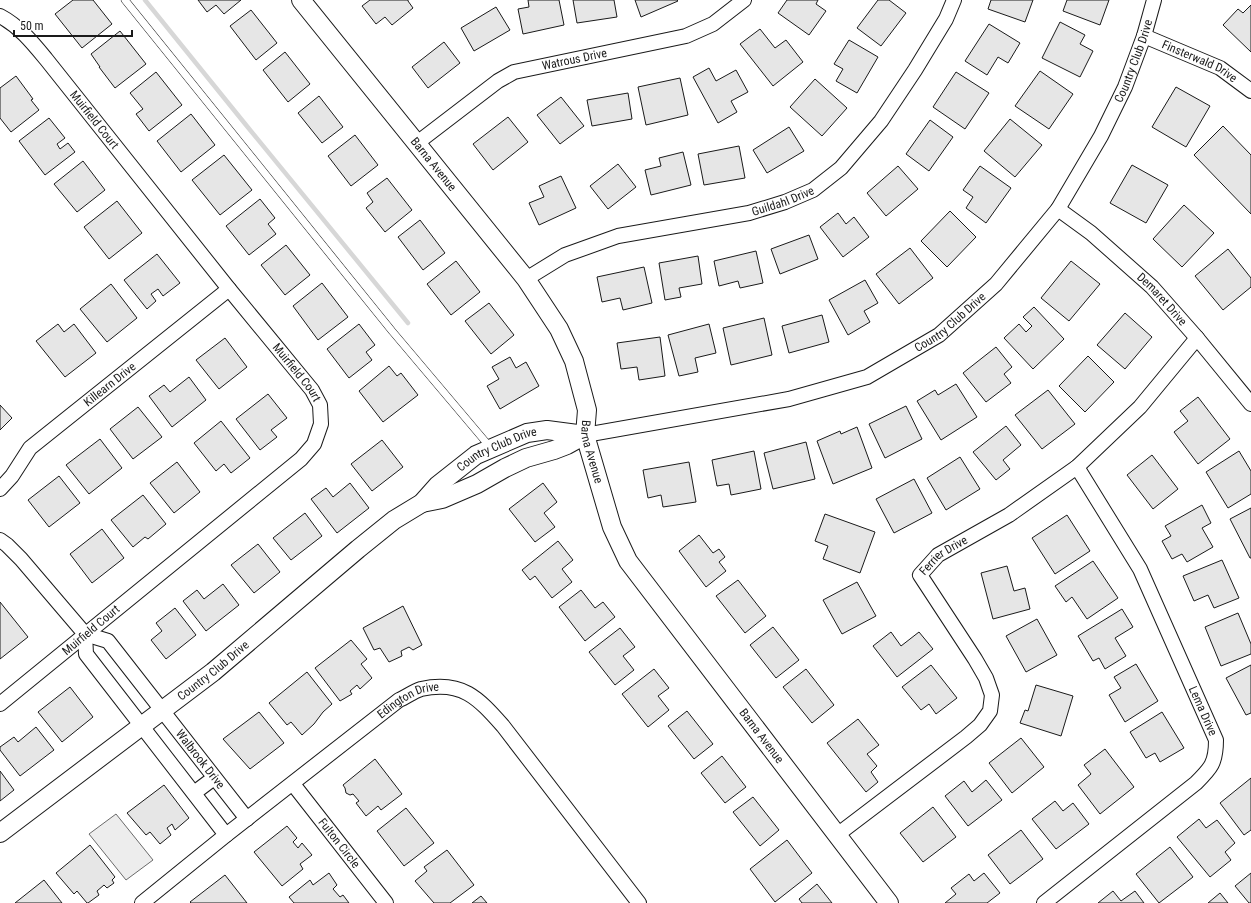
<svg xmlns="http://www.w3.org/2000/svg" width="1251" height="903" font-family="'Roboto Condensed',sans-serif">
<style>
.green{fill:#ededed;stroke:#6a6a6a}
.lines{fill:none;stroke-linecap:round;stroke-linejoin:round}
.stream{stroke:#d7d7d7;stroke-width:4.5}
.building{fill:#e6e6e6;stroke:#1a1a1a}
.service-casing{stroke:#1a1a1a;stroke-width:8}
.minor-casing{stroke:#1a1a1a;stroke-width:16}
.tertiary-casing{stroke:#1a1a1a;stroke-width:20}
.service{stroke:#fff;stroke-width:7}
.minor{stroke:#fff;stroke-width:14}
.tertiary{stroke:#fff;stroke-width:18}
.labels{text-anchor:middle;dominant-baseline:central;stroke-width:3;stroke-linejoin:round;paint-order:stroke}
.street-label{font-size:12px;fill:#1a1a1a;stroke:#fff}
</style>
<rect width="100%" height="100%" fill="#fff"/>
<polygon class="green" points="116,814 153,860 126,880 89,834"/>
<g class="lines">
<polyline class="stream" points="145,0 246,125 408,323"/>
</g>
<g class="building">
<polygon points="73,0 93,0 112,24 82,48 55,14"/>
<polygon points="198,0 241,0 224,14 216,5 207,12"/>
<polygon points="370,0 408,0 408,1 413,8 392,25 385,17 376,24 362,6"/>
<polygon points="528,0 559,0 564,25 523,34 518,9 529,7"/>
<polygon points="573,0 614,0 617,17 577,23"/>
<polygon points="635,0 677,0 678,1 641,17"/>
<polygon points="787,0 818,0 816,4 826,11 809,35 778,13"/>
<polygon points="878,0 889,0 906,13 881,46 857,28"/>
<polygon points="991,0 1033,0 1025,22 988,9"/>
<polygon points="1067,0 1109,0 1100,25 1063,11"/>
<polygon points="1251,5 1251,52 1223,25 1238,9 1243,13"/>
<polygon points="496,7 510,30 474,51 461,28"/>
<polygon points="251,10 277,43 256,60 230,26"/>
<polygon points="1060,22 1085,35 1080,44 1093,51 1080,77 1042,58"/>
<polygon points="989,24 1020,43 1008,63 998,57 987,75 965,61"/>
<polygon points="760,29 775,48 786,40 803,62 773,86 740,44"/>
<polygon points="120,31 146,64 115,88 99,67 100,67 91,54"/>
<polygon points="849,40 878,57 857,93 836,81 843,69 834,64"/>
<polygon points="444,42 460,63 428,88 412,67"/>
<polygon points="285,52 310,84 288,102 263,70"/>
<polygon points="709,68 716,81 736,70 748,92 731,101 737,112 718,123 693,77"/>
<polygon points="1040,71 1073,94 1049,129 1015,106"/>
<polygon points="156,72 182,105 149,131 136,114 143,109 130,93"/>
<polygon points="956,72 989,93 965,129 933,107"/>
<polygon points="16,76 33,99 31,100 39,110 11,132 0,118 0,88"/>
<polygon points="680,78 688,115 646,125 638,87"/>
<polygon points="815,79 847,108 822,136 790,107"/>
<polygon points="1176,87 1210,106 1186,147 1152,127"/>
<polygon points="628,93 632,119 592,126 587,100"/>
<polygon points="319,96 343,127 322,143 298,113"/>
<polygon points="561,97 584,126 560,144 537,115"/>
<polygon points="191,114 215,145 181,172 157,141"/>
<polygon points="508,117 528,142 493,170 473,144"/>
<polygon points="49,118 65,138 57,144 60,149 68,143 75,152 45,175 19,141"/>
<polygon points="1010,119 1042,145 1015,177 984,151"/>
<polygon points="930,120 953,137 929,171 906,154"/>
<polygon points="1223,126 1251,155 1251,214 1194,155"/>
<polygon points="789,127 804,151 767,173 753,150"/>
<polygon points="355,135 378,165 351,186 328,156"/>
<polygon points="739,146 745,178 704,185 698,154"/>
<polygon points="683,152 691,185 651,195 645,170 661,166 659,158"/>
<polygon points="224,155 252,190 220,215 192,180"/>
<polygon points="83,161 105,190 77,212 54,184"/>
<polygon points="618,164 636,187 608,209 590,186"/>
<polygon points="1132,165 1168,185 1146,223 1110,203"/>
<polygon points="898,166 918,189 886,216 867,193"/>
<polygon points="980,166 1011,188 986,223 966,208 973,197 963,190"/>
<polygon points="561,176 576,208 539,225 529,203 544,197 539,186"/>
<polygon points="387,178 412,210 385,232 366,208 373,202 367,193"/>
<polygon points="260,199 275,218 268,224 276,234 249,255 226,226"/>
<polygon points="117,201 142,233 109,259 84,227"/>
<polygon points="1184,205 1214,233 1182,267 1153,239"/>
<polygon points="950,211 976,237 947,267 921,241"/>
<polygon points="838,213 846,224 854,217 869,237 843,257 820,227"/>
<polygon points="420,220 445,253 423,270 398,237"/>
<polygon points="809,235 818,259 780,274 771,249"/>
<polygon points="286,245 310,275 285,295 261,265"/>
<polygon points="910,248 933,278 899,304 876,274"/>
<polygon points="1228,249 1251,278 1251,287 1223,310 1195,276"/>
<polygon points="756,251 763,283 740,288 738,281 719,286 714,261"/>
<polygon points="157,254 180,283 163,296 158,289 151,294 156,301 147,309 124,280"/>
<polygon points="698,256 702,284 679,288 681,297 665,300 659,263"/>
<polygon points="456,261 480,292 451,315 427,284"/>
<polygon points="1071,261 1100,284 1069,321 1041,298"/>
<polygon points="644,267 652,303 623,310 620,298 602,302 597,277"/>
<polygon points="865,280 878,303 864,311 870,322 848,335 829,300"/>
<polygon points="322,283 348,317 318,340 293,306"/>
<polygon points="111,284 137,318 107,342 80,309"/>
<polygon points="489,303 514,335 491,354 465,321"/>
<polygon points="1034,307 1064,339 1033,369 1004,338 1019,324 1026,332 1032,326 1023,317"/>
<polygon points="1125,313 1152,337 1125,369 1097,345"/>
<polygon points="822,315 829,342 789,353 782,326"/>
<polygon points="764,318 772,355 731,365 723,328"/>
<polygon points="58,324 64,332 74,324 96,353 65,377 36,341"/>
<polygon points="359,324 375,345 366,352 372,360 349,378 327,349"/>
<polygon points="709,324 716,353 695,358 698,372 679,376 668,335"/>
<polygon points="660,337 665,376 639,380 637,367 621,369 617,343"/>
<polygon points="225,338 247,367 219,389 196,360"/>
<polygon points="996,347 1012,367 1004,374 1011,383 986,402 963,373"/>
<polygon points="1088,356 1114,382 1085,412 1059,386"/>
<polygon points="510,357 516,368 526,362 539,386 500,409 487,386 499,379 492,367"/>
<polygon points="389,366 397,376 401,373 418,395 383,422 359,391"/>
<polygon points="189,377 206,400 172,427 149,396 164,385 170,392"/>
<polygon points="956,384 977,417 941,440 917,401 935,390 938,395"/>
<polygon points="1048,390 1075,424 1042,449 1015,415"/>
<polygon points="268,394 287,418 271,430 277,437 260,450 236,419"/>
<polygon points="1198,397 1230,439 1198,464 1174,432 1188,421 1180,411"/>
<polygon points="0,405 12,418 0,430"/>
<polygon points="906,406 922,439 885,458 869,424"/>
<polygon points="138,407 162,437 133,459 110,429"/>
<polygon points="221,421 250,458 231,473 224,464 216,471 194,443"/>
<polygon points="1006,426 1021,445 1003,460 1010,469 996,480 973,452"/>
<polygon points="857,427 872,468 833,484 817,441 840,431 841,434"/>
<polygon points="100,439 122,468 89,494 66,465"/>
<polygon points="382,440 403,467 372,491 351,464"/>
<polygon points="806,442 815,479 773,489 764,453"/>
<polygon points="754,451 761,489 731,495 729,484 717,486 712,460"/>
<polygon points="1239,451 1251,471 1251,494 1228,508 1206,472"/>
<polygon points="1152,455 1178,489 1153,509 1127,475"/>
<polygon points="960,457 980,489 946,510 927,478"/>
<polygon points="177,462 200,492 174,513 150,483"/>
<polygon points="689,462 696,502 663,507 661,495 648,498 643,470"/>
<polygon points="59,476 80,503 49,527 28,500"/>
<polygon points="914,479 932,513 894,533 876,499"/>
<polygon points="350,483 369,508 337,533 311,499 326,488 333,497"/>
<polygon points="543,483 557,502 544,513 555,527 535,542 509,509"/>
<polygon points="143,495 166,524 148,539 145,537 133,547 111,520"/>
<polygon points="1202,505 1211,523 1202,528 1213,547 1187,562 1182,554 1172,559 1162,541 1171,536 1165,526"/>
<polygon points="1251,508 1251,558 1250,558 1230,519"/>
<polygon points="305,513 322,536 291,560 273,538"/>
<polygon points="825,514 875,532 860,573 823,559 828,546 815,541"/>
<polygon points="1067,515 1090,551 1055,574 1032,538"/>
<polygon points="102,529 124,558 92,583 70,554"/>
<polygon points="699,535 713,553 719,549 725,557 719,562 726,571 706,587 679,551"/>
<polygon points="558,541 573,560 562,569 572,582 552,598 535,576 530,580 522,570"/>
<polygon points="258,544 280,572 254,593 231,565"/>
<polygon points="1222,560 1239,598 1214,608 1208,595 1194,601 1183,576"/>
<polygon points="1093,561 1118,598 1087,619 1072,597 1066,602 1055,586"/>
<polygon points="1007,566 1014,591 1025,588 1030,609 993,619 981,573"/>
<polygon points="738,580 766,616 745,633 716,596"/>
<polygon points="857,582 876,616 842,634 823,600"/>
<polygon points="223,584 239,605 206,631 183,601 197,590 204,599"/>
<polygon points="581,590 595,608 603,602 615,617 585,641 559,607"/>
<polygon points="0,602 28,637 0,659"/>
<polygon points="403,606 422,645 413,650 409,647 401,651 402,656 389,662 380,648 374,650 363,628"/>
<polygon points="175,608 196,635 166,659 151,640 162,631 156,623"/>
<polygon points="1122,609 1133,627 1115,638 1126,656 1105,669 1099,658 1093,661 1078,636"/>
<polygon points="1238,613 1251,644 1251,654 1221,666 1205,627"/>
<polygon points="1037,619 1057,655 1026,672 1006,636"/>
<polygon points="773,627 799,660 776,678 750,645"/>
<polygon points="620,628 635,647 623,656 634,670 615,685 589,652"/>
<polygon points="891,632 901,646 919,632 933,649 897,677 873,646"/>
<polygon points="351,640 367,659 361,664 372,678 360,689 357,685 350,691 352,694 340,701 315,668"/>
<polygon points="1136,664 1158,701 1125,722 1109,695 1121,688 1114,677"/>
<polygon points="931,665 957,698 936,714 929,704 921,710 902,687"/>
<polygon points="1251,665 1251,713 1246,715 1226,678"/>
<polygon points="654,669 669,688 658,696 669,710 648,727 622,694"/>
<polygon points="806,669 834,705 812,723 783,687"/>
<polygon points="307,672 332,704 323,712 314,724 302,735 291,722 287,725 269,703"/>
<polygon points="1036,685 1073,696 1061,736 1020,723 1025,710 1028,711"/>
<polygon points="70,687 93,717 62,742 38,712"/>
<polygon points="687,711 713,744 694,759 668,726"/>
<polygon points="259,712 284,743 250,769 223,739"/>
<polygon points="1162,712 1184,748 1160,762 1155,753 1146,758 1130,732"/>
<polygon points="858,719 879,745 867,754 877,766 871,772 878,782 866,792 827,743"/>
<polygon points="36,727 54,750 20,776 0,750 0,747 14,737 18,742"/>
<polygon points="1021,738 1044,767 1012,793 989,763"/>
<polygon points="1105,749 1134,787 1100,814 1078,785 1091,774 1084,765"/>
<polygon points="722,756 746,787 725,803 701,773"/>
<polygon points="375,759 402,794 381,810 378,806 366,816 356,803 359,801 353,794 350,795 346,793 345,788 343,785"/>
<polygon points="0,771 14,790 0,801"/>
<polygon points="1251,778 1251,830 1244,835 1220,803"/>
<polygon points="986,780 1002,800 968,826 945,796 964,781 972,792"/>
<polygon points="164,785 189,818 175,830 172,824 167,828 171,835 160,844 150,832 146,835 127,813"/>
<polygon points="753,797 779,830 760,846 733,812"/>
<polygon points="1055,801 1063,811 1073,803 1089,824 1056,849 1032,819"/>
<polygon points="933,807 956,837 923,862 900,833"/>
<polygon points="406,808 434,843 404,866 377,831"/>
<polygon points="1199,819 1206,828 1217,820 1235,843 1225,852 1231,860 1210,877 1177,837"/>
<polygon points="287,826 297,838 293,842 298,848 302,843 312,855 300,864 303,869 282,886 254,852"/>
<polygon points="1021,830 1043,859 1010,884 988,855"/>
<polygon points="787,840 812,873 775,902 750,869"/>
<polygon points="90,845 115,877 112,880 114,883 107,888 104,885 97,891 99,895 88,903 87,903 77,891 74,894 56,873"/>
<polygon points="1170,847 1193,877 1159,903 1136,874"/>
<polygon points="447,850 474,885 450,903 434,903 415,881 427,871 424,867"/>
<polygon points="329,873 337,885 333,889 340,897 343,895 349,903 294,903 289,897 310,880 313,885"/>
<polygon points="984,873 1000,893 987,903 945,903 956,894 951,888 969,874 974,881"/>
<polygon points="1251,873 1251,903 1249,903 1235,886"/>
<polygon points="225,875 247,903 191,903 190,902"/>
<polygon points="44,880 62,903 15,903"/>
<polygon points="817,884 832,903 802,903 799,899"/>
<polygon points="1113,891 1121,901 1135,891 1144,903 1098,903"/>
<polygon points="1220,893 1228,903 1208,903"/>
<polygon points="481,896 487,903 472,903"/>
</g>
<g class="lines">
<defs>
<polyline id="service" points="125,0 392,331 490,447"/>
<g id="minor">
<path id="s1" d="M0 16C19 26 32 42 46 59L229 289 312 390 320 405 321 424 314 444 301 459 0 704"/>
<path id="s2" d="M1144 36 1220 68 1251 91"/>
<path id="s3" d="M417 143 498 81 514 72 686 36 713 24 744 0"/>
<path id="s4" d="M1058 209 1091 233 1152 287 1197 338 1251 404"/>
<path id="s5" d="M526 279 565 255 618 236 749 213 785 202 813 190 841 168 881 121 915 70 946 19 954 0"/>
<path id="s6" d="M585 435 789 399 867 377 939 335 996 284 1058 209 1101 136 1125 87 1144 36 1154 0"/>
<path id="s7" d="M0 489 12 476 30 448 229 289"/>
<path id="s8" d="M0 540 7 545 21 559 85 634 108 641 247 819"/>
<polyline points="85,634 86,654 226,835"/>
<path id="s9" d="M293 784 386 903"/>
<polyline points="194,793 214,778"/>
<path id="s10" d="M837 835 966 737 980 725 990 711 992 695 986 678 975 659 920 575 938 555 1009 515 1077 467 1140 407 1197 338"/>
<path id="s11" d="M142 903 226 835 399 700C406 697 414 691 421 689 462 680 478 698 503 726L639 903"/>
<path d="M1044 903 1196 783C1211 768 1216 763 1216 740L1140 569 1077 467"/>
</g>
<g id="tertiary">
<path id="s12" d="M301 0 526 279 559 329 574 361 587 410 585 435 612 527 628 561 889 903"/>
<polyline points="422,503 442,499 477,484 505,468 526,458 554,450 567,445 585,435"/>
<path id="s13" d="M0 833 213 672 358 549 394 520 422 503 438 485 476 455 527 433 547 430 585 435"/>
</g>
</defs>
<use href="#service" class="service-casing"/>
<use href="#minor" class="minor-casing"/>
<use href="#tertiary" class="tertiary-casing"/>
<use href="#service" class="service"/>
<use href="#minor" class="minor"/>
<use href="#tertiary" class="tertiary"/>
</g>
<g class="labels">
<g class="street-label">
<text stroke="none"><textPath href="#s3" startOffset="182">Watrous Drive</textPath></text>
<text stroke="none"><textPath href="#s6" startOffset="712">Country Club Drive</textPath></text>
<text stroke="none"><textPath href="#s2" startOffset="61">Finsterwald Drive</textPath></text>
<text stroke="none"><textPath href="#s1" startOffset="141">Muirfield Court</textPath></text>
<text stroke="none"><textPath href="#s12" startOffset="211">Barna Avenue</textPath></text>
<text stroke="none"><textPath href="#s5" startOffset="271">Guildahl Drive</textPath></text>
<text stroke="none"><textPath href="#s4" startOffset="138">Demaret Drive</textPath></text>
<text stroke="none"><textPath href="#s6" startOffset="388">Country Club Drive</textPath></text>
<text stroke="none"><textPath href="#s1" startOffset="465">Muirfield Court</textPath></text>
<text stroke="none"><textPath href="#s7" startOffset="153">Killearn Drive</textPath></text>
<text stroke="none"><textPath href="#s12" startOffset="547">Barna Avenue</textPath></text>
<text stroke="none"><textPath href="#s13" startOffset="630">Country Club Drive</textPath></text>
<text stroke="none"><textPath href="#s10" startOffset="385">Ferrier Drive</textPath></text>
<text transform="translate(91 630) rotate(-40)">Muirfield Court</text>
<text stroke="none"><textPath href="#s13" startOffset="268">Country Club Drive</textPath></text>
<text stroke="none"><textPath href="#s11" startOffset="336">Edington Drive</textPath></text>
<text transform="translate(1203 711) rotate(66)">Lema Drive</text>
<text stroke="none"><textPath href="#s12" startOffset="883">Barna Avenue</textPath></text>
<text stroke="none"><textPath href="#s8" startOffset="301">Walbrook Drive</textPath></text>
<text stroke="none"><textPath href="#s9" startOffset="75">Fulton Circle</textPath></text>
</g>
</g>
<path d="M14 30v6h118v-6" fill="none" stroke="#1a1a1a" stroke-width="2"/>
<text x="20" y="30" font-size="12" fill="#1a1a1a" stroke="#ffffff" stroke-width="3" paint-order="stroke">50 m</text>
</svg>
